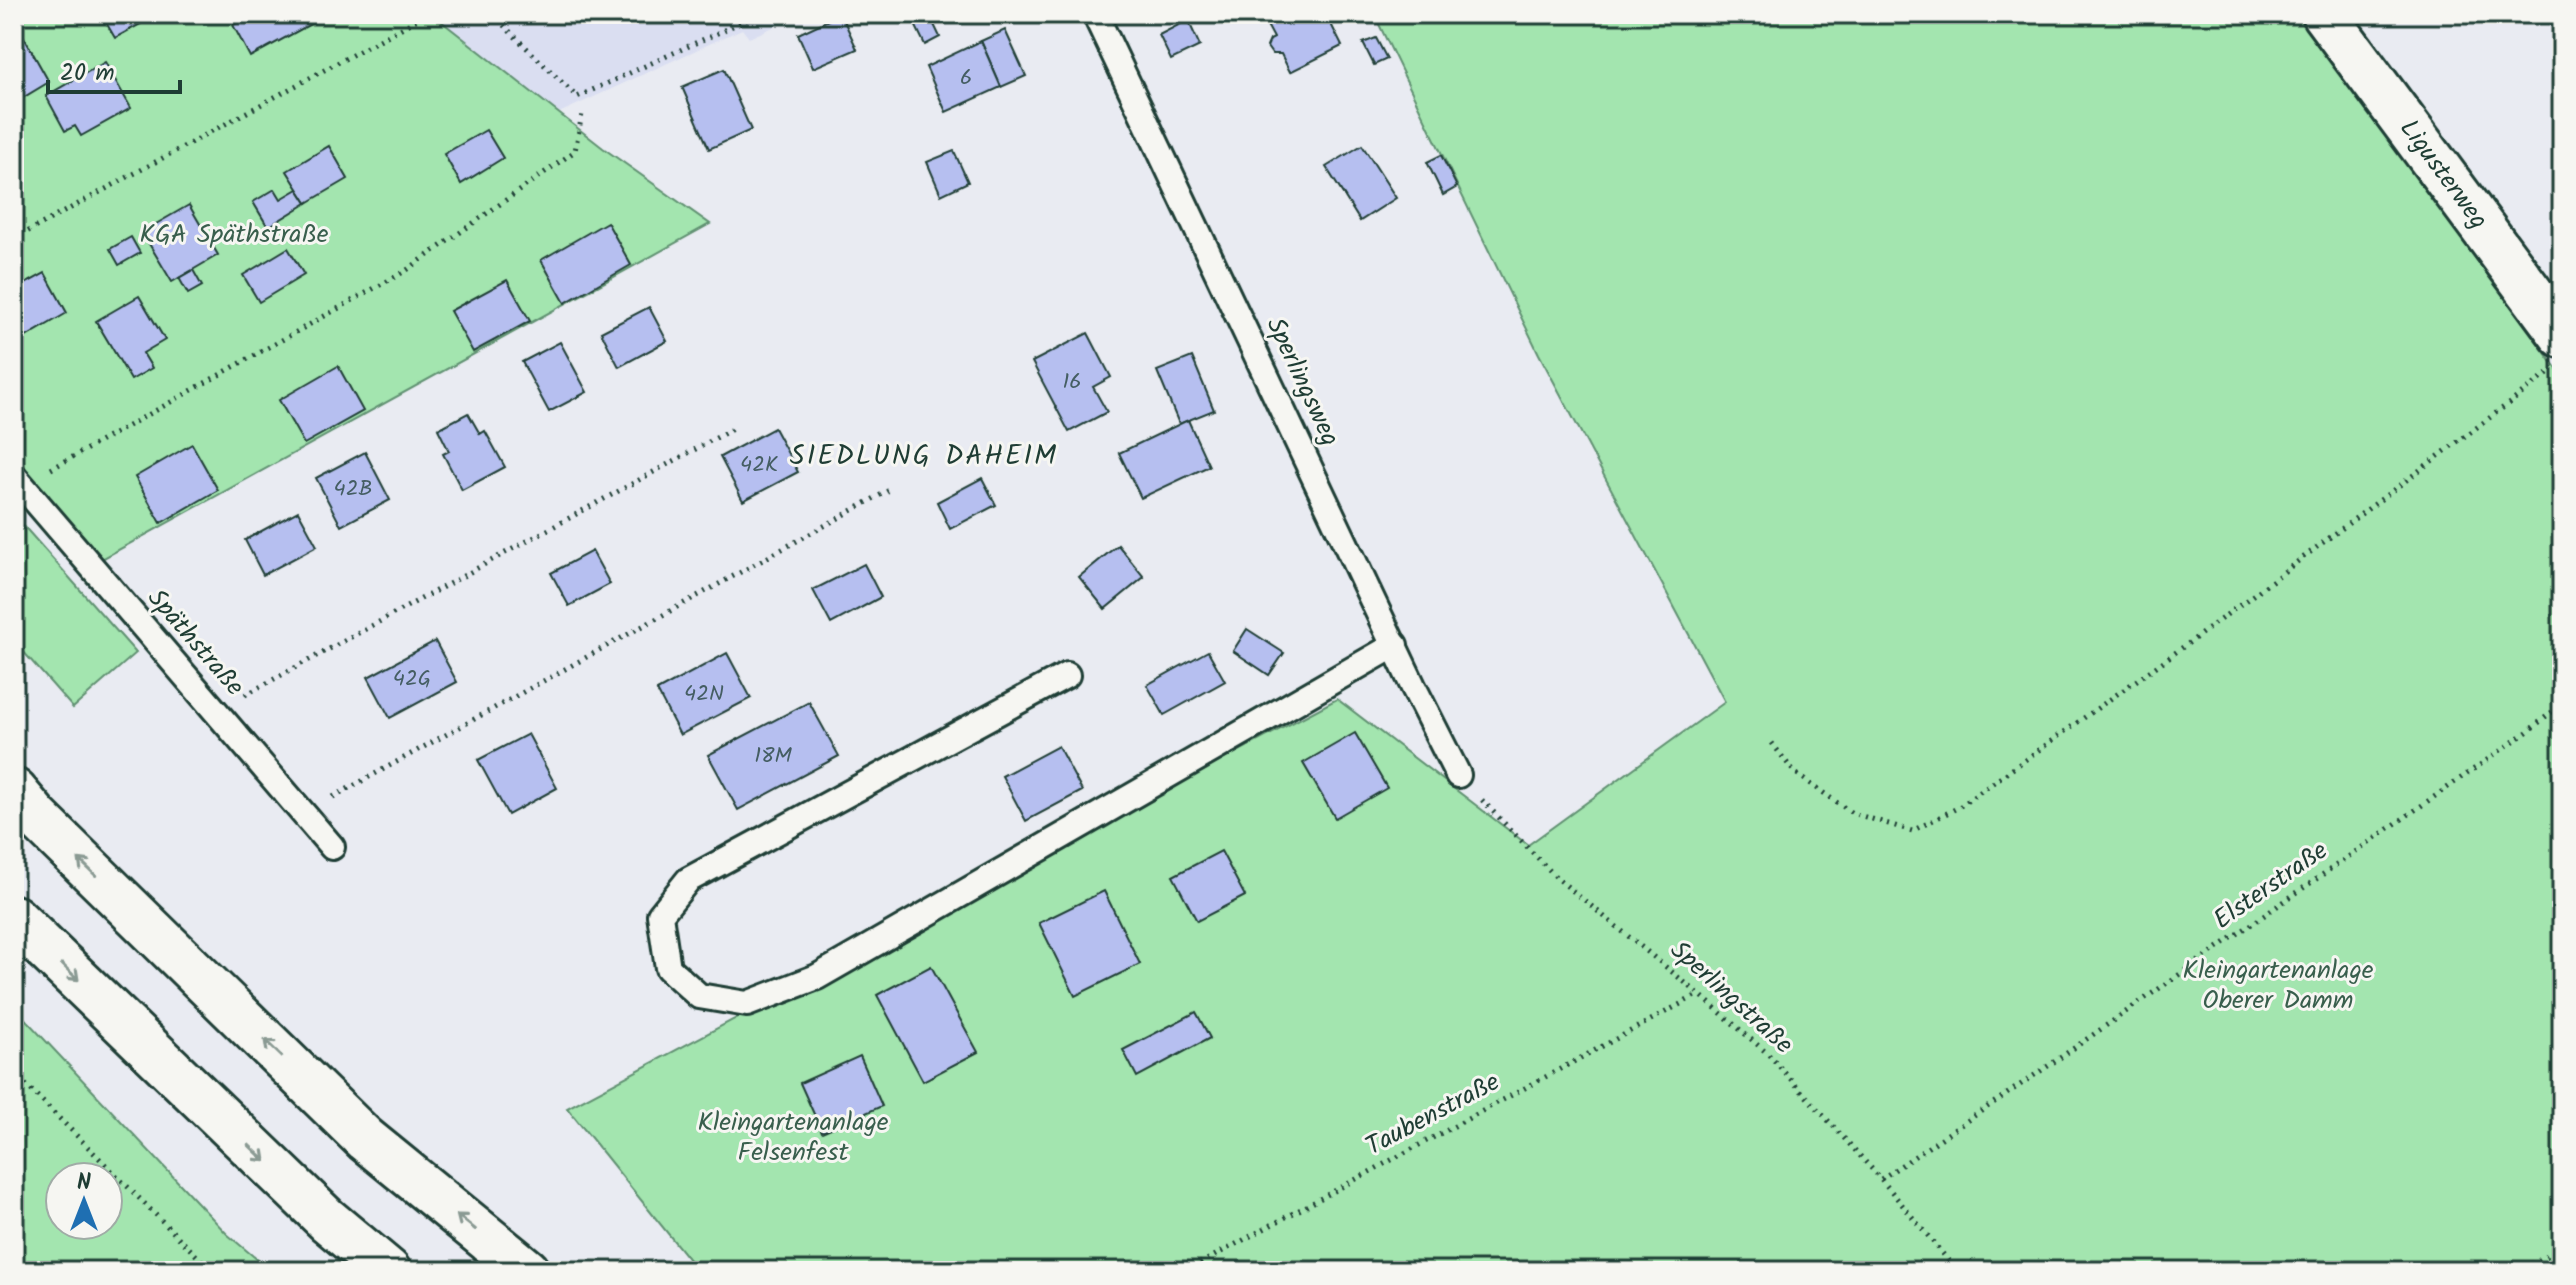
<svg xmlns="http://www.w3.org/2000/svg" width="2576" height="1285" font-family="Kalam,sans-serif">
<style>
.built{fill:#dadef1}
.green{fill:#a3e5af;stroke:#619172;stroke-width:2;fill-rule:evenodd}
.building{fill:#b6bff0;stroke:#1f3d34;stroke-width:2}
.lines{fill:none;stroke-linecap:round;stroke-linejoin:round}
.service-casing{stroke:#1f3d34;stroke-width:30}
.minor-casing{stroke:#1f3d34;stroke-width:50}
.motorway-casing{stroke:#1f3d34;stroke-width:50}
.path{stroke:#1f3d34;stroke-width:5;stroke-dasharray:2 6;stroke-linecap:butt}
.service{stroke:#f6f6f2;stroke-width:24}
.minor{stroke:#f6f6f2;stroke-width:44}
.motorway{stroke:#f6f6f2;stroke-width:44}
.oneway{stroke:#8a9a93}
.labels{text-anchor:middle;dominant-baseline:central;stroke-width:6;stroke-linejoin:round;paint-order:stroke}
.number-label{font-size:22px;fill:#455e63}
.street-label{font-size:26px;fill:#1f3d34;stroke:#f6f6f2}
.park-label{font-size:26px;fill:#395f4d;stroke:#f6f6f2}
.neighbourhood-label{font-size:28px;letter-spacing:2px;fill:#1f3d34;stroke:#f6f6f2}
</style>
<rect width="100%" height="100%" fill="#e9ebf2"/>
<filter id="ink" filterUnits="userSpaceOnUse"><feTurbulence type="fractalNoise" baseFrequency=".0125" numOctaves="2"/><feDisplacementMap in="SourceGraphic" scale="16" xChannelSelector="R" yChannelSelector="G"/><feConvolveMatrix kernelMatrix="1 2 1 2 8 2 1 2 1" color-interpolation-filters="sRGB"/></filter>
<g filter="url(#ink)">
<polygon class="built" points="432,14 802,14 749,38 742,29 559,113"/>
<g class="green">
<polygon points="14,14 432,14 603,148 710,224 102,559 14,458"/>
<polygon points="1374,14 2296,14 2562,376 2562,1271 698,1271 567,1108 1337,699 1528,845 1725,702 1539,354"/>
<polygon points="14,515 136,653 73,708 14,641"/>
<path d="M14 1007 227 1234 271 1271H20L14 1265ZM108 1177V1225H60V1177Z"/>
</g>
<g class="building">
<polygon points="101,14 156,14 157,15 115,38"/>
<polygon points="253,14 315,14 318,20 250,57 233,25"/>
<polygon points="841,14 857,49 813,68 798,34"/>
<polygon points="910,14 929,14 940,37 925,45"/>
<polygon points="1261,14 1326,14 1342,46 1290,72 1281,54 1272,54 1267,47 1270,40 1274,38"/>
<polygon points="1188,20 1200,46 1171,60 1159,35"/>
<polygon points="1005,30 1026,76 1001,87 981,41"/>
<polygon points="21,32 49,82 19,100 14,91 14,36"/>
<polygon points="1376,38 1387,59 1374,65 1363,43"/>
<polygon points="981,41 1001,87 946,112 926,67"/>
<polygon points="105,62 131,108 81,136 75,126 65,131 46,96"/>
<polygon points="724,69 751,130 709,149 682,87"/>
<polygon points="486,130 503,158 461,184 444,154"/>
<polygon points="1362,145 1396,198 1360,221 1326,167"/>
<polygon points="329,146 348,179 307,203 287,171"/>
<polygon points="954,151 968,182 941,195 927,162"/>
<polygon points="1441,155 1457,187 1443,195 1427,162"/>
<polygon points="275,189 281,199 298,189 307,203 268,227 253,202"/>
<polygon points="189,205 218,255 172,282 142,232"/>
<polygon points="607,222 631,265 565,303 541,260"/>
<polygon points="131,237 140,253 119,265 110,249"/>
<polygon points="288,248 304,275 259,302 243,275"/>
<polygon points="193,270 202,286 188,294 179,278"/>
<polygon points="45,273 67,313 24,338 14,320 14,290"/>
<polygon points="507,280 530,321 473,352 450,311"/>
<polygon points="139,296 165,340 143,353 152,368 131,380 96,321"/>
<polygon points="649,307 667,341 619,367 601,332"/>
<polygon points="1088,333 1111,377 1093,387 1107,412 1069,432 1032,362"/>
<polygon points="560,342 587,392 549,412 522,362"/>
<polygon points="1192,357 1214,410 1179,424 1157,371"/>
<polygon points="338,366 363,411 304,444 279,400"/>
<polygon points="468,413 480,434 485,431 505,467 462,490 443,454 449,451 438,429"/>
<polygon points="1188,420 1209,466 1141,498 1119,453"/>
<polygon points="774,428 798,472 743,501 720,457"/>
<polygon points="192,444 218,490 161,523 135,477"/>
<polygon points="365,452 390,500 341,526 316,478"/>
<polygon points="982,478 996,505 950,529 937,502"/>
<polygon points="298,511 317,546 263,575 245,540"/>
<polygon points="1118,545 1144,577 1105,609 1079,577"/>
<polygon points="592,551 610,584 569,606 551,573"/>
<polygon points="864,564 881,597 831,624 813,590"/>
<polygon points="1247,629 1284,653 1269,675 1233,651"/>
<polygon points="435,641 457,682 390,718 368,677"/>
<polygon points="1208,651 1225,681 1164,715 1147,685"/>
<polygon points="727,653 751,698 680,735 657,691"/>
<polygon points="809,702 839,756 738,810 708,755"/>
<polygon points="1355,733 1387,788 1335,818 1303,763"/>
<polygon points="528,734 557,788 508,815 478,760"/>
<polygon points="1058,746 1082,791 1026,821 1002,776"/>
<polygon points="1221,851 1245,896 1197,921 1173,876"/>
<polygon points="1104,891 1140,964 1075,996 1039,923"/>
<polygon points="931,966 978,1052 923,1081 877,995"/>
<polygon points="1196,1012 1210,1038 1137,1077 1123,1050"/>
<polygon points="860,1056 882,1106 822,1132 800,1083"/>
</g>
<g class="lines">
<defs>
<g id="service">
<polyline points="1095,14 1413,686 1458,775"/>
<polyline points="14,476 332,847"/>
<polyline points="1067,675 688,880 660,915 668,968 699,996 747,1004 817,977 1395,645"/>
</g>
<g id="minor">
<path id="s1" d="M2324 14 2562 335"/>
</g>
<g id="motorway">
<polyline points="14,791 36,817 365,1139 527,1271"/>
<polyline points="14,918 327,1220 388,1271"/>
</g>
</defs>
<use href="#service" class="service-casing"/>
<use href="#minor" class="minor-casing"/>
<use href="#motorway" class="motorway-casing"/>
<g class="path">
<polyline points="492,14 577,97 759,14"/>
<polyline points="14,239 418,19"/>
<polyline points="51,469 407,270 575,151 582,114"/>
<polyline points="245,695 736,427"/>
<polyline points="1772,743 1794,772 1852,813 1912,831 1959,807 2193,640 2548,374"/>
<polyline points="333,797 893,488"/>
<polyline points="1482,800 1557,878 1699,994 1768,1054 1881,1179 1957,1271"/>
<polyline points="14,1073 212,1271"/>
<polyline points="1881,1179 2051,1064 2527,732 2562,704"/>
<polyline points="1186,1271 1699,994"/>
<polyline points="2517,1271 2562,1249"/>
</g>
<use href="#service" class="service"/>
<use href="#minor" class="minor"/>
<use href="#motorway" class="motorway"/>
</g>
<defs><path id="oneway-shaft" d="M-6 0H5M1.5-3L5.5 0L1.5 3" fill="none" stroke-width="1.6" stroke-linecap="round" stroke-linejoin="round" transform="scale(2)"/></defs>
<g class="oneway">
<use href="#oneway-shaft" transform="translate(87 867) rotate(-136)"/>
<use href="#oneway-shaft" transform="translate(70 972) rotate(44)"/>
<use href="#oneway-shaft" transform="translate(273 1048) rotate(-136)"/>
<use href="#oneway-shaft" transform="translate(257 1153) rotate(44)"/>
<use href="#oneway-shaft" transform="translate(466 1222) rotate(-141)"/>
</g>
</g>
<g class="labels">
<g class="number-label">
<text x="966" y="78">6</text>
<text x="1072" y="382">16</text>
<text x="759" y="465">42K</text>
<text x="353" y="489">42B</text>
<text x="412" y="679">42G</text>
<text x="704" y="694">42N</text>
<text x="773" y="756">18M</text>
</g>
<g class="street-label">
<text stroke="none"><textPath href="#s1" startOffset="200">Ligusterweg</textPath></text>
<text transform="translate(1302 382) rotate(65)">Sperlingsweg</text>
<text transform="translate(195 643) rotate(49)">Späthstraße</text>
<text transform="translate(2271 886) rotate(-35)">Elsterstraße</text>
<text transform="translate(1731 998) rotate(42)">Sperlingstraße</text>
<text transform="translate(1433 1115) rotate(-28)">Taubenstraße</text>
</g>
<g class="park-label">
<text x="234" y="235">KGA Späthstraße</text>
<text x="2278" y="971">Kleingartenanlage<tspan x="2278" dy="30">Oberer Damm</tspan></text>
<text x="793" y="1123">Kleingartenanlage<tspan x="793" dy="30">Felsenfest</tspan></text>
</g>
<g class="neighbourhood-label">
<text x="924" y="456">SIEDLUNG DAHEIM</text>
</g>
</g>
<rect width="2576" height="1285" fill="none" stroke="#f6f6f2" stroke-width="48"/>
<rect x="24" y="24" width="2528" height="1237" fill="none" stroke="#1f3d34" stroke-width="3" filter="url(#ink)"/>
<g transform="translate(84 1201)"><circle r="38" fill="#f6f6f2" stroke="#a0aca6" stroke-width="2"/>
<path d="M0-6L14 30L0 20L-14 30Z" fill="#1f6fb2"/>
<text y="-12" font-size="22" font-weight="bold" text-anchor="middle" fill="#1f3d34">N</text>
</g>
<path d="M48 80v12h132v-12" fill="none" stroke="#1f3d34" stroke-width="4"/>
<text x="60" y="80" font-size="24" fill="#1f3d34" stroke="#f6f6f2" stroke-width="6" paint-order="stroke">20 m</text>
</svg>
